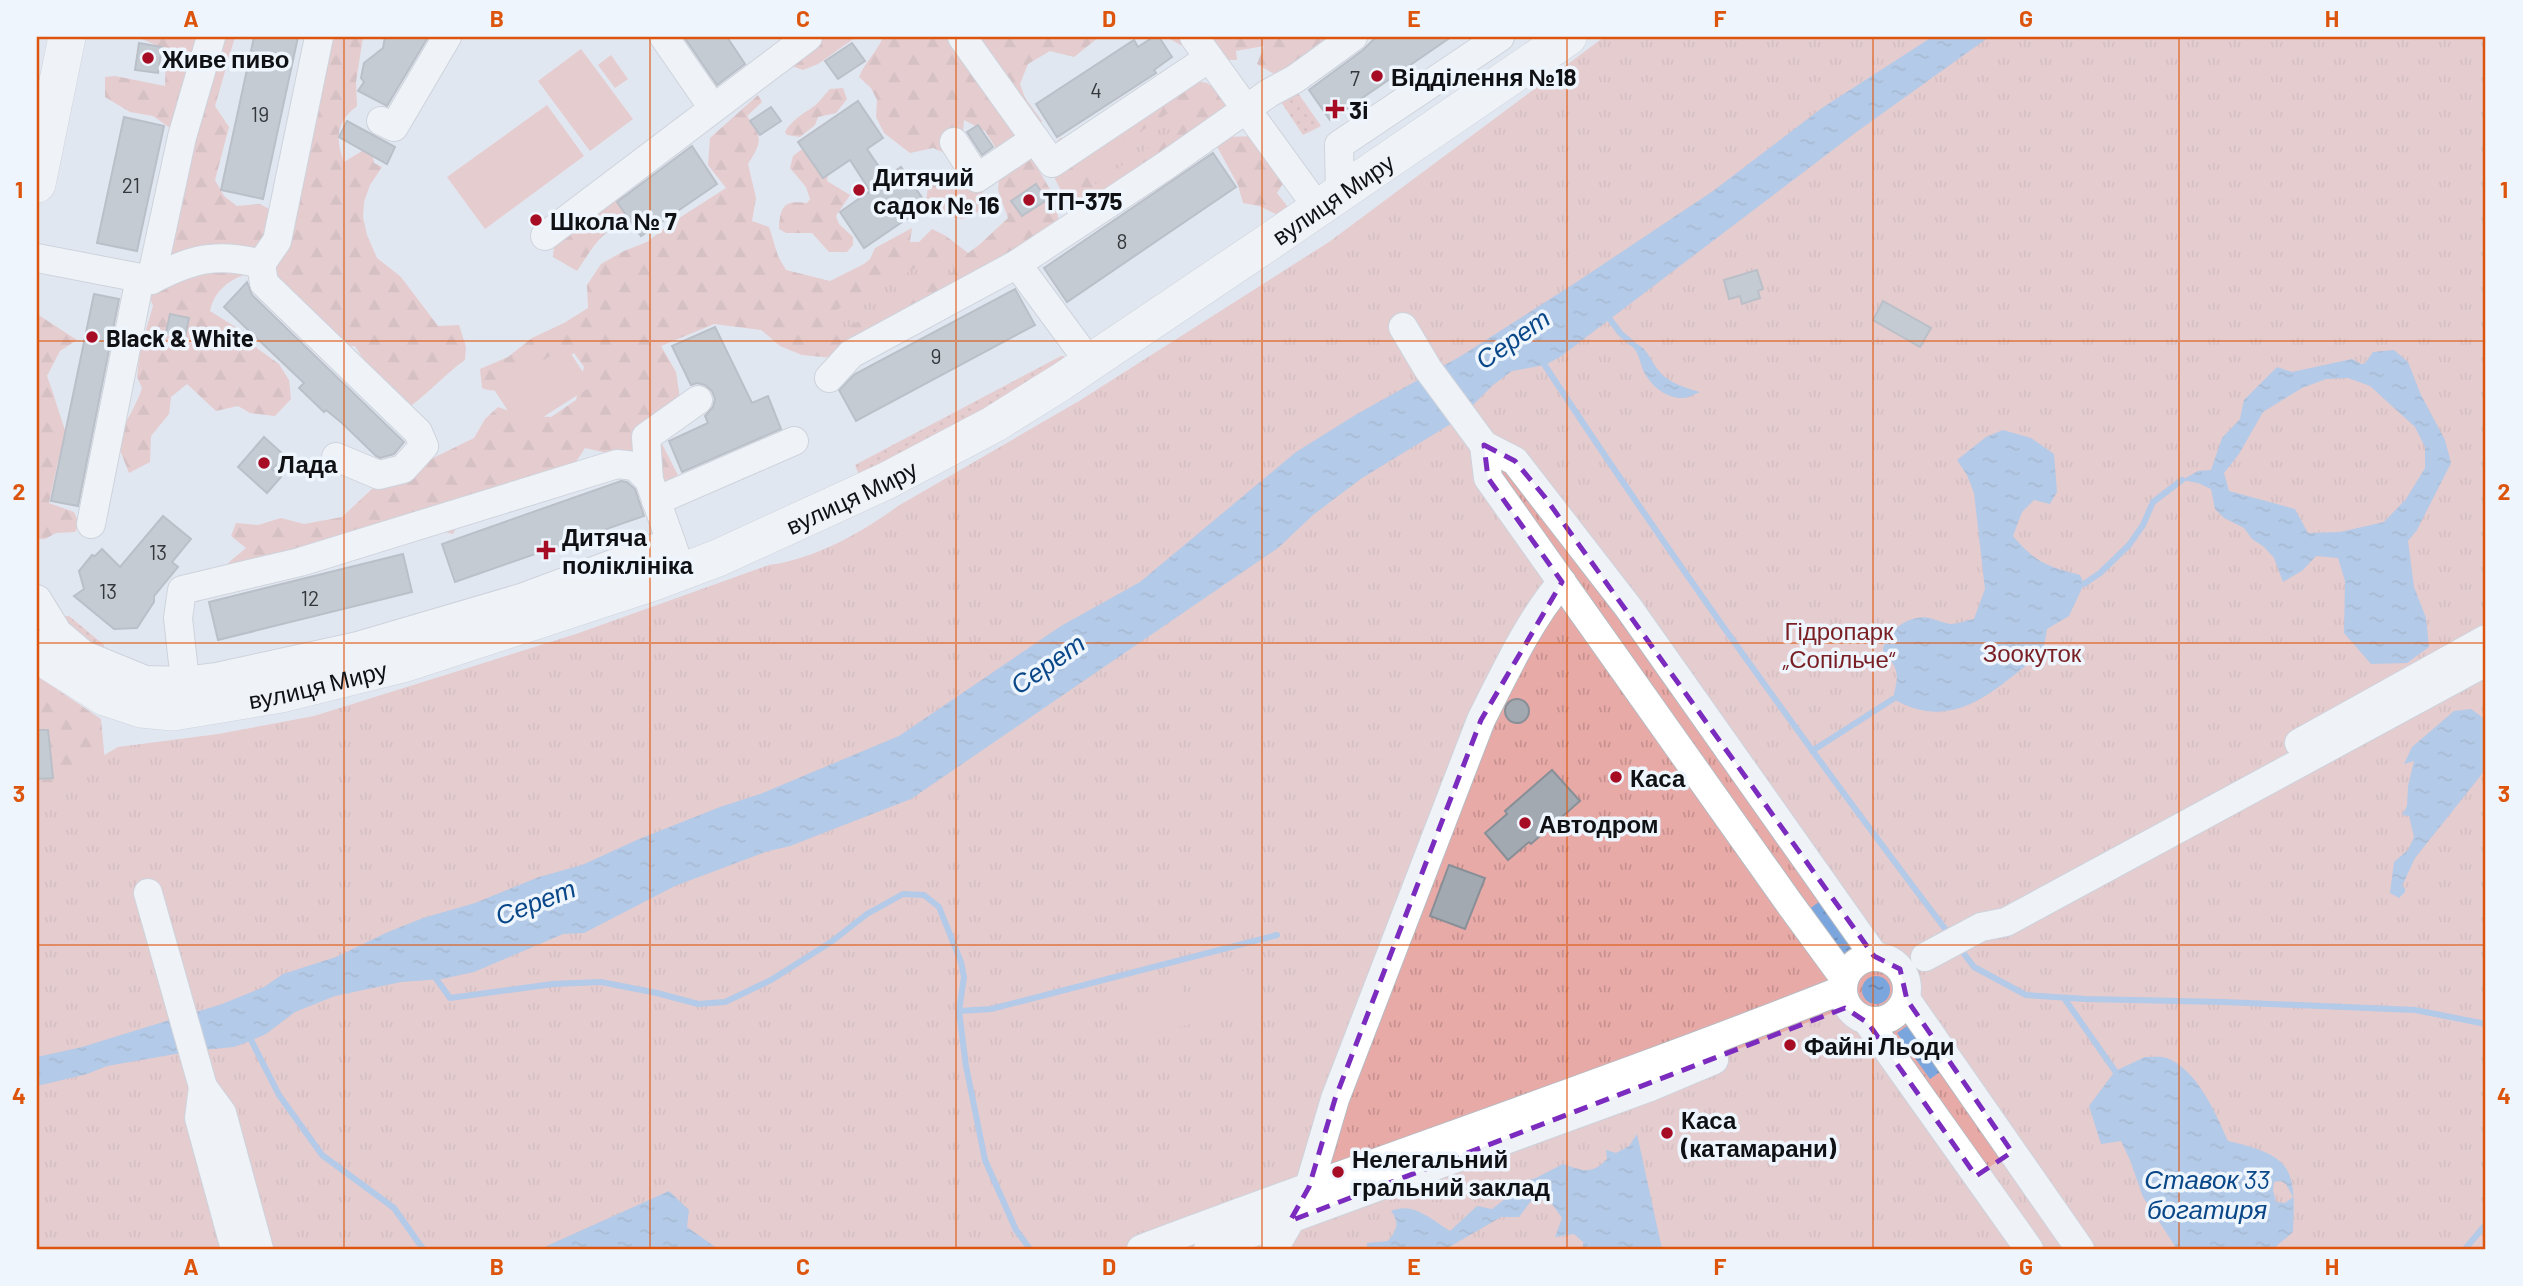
<svg xmlns="http://www.w3.org/2000/svg" width="2523" height="1286" font-family="Barlow,sans-serif">
<style>
.grass{fill:url(#grass-dots)}
.forest{fill:url(#forest-firs)}
.park{fill:url(#park-tufts)}
.garden{fill:#e8aaa7}
.water{fill:url(#water-ripples);fill-rule:evenodd}
.lines{fill:none;stroke-linecap:round;stroke-linejoin:round}
.stream{stroke:#7ba6dd;stroke-width:6}
.building{fill:#a3a9b0;stroke:#898f97;stroke-width:2}
.minor-casing{stroke:#b5bbc3;stroke-width:30}
.major-casing{stroke:#b5bbc3;stroke-width:38}
.minor{stroke:#fff;stroke-width:28}
.major{stroke:#fff;stroke-width:37}
.marked{fill:none;stroke:#7b2cbf;stroke-width:5;stroke-dasharray:14 9;stroke-linejoin:round}
.grid{fill:none;stroke:#dd550c;stroke-width:2;stroke-opacity:0.55}
.poi-dot{fill:#a60d24;stroke:#eef5fd;stroke-width:2.5}
.labels{text-anchor:middle;dominant-baseline:central;stroke-width:7;stroke-linejoin:round;paint-order:stroke}
.number-label{font-size:21px;fill:#34373b}
.poi-label{font-size:24px;font-weight:bold;fill:#0f1114;stroke:#eef5fd;text-anchor:start}
.street-label{font-size:24px;fill:#0f1114;stroke:#eef5fd}
.park-label{font-size:24px;fill:#791f23;stroke:#eef5fd}
.water-label{font-size:26px;font-style:italic;fill:#094788;stroke:#eef5fd}
.neatline{fill:none;stroke:#dd550c;stroke-width:2.5}
.grid-label{font-size:23px;text-anchor:middle;font-weight:bold;fill:#dd550c}
</style>
<defs>
<pattern id="grass-dots" width="8" height="8" patternUnits="userSpaceOnUse" patternTransform="scale(1.75)"><rect width="8" height="8" fill="#e8aaa7"/><path d="M2 2h.1M6 6h.1" fill="none" stroke="#c6918f" stroke-width="1.8" stroke-linecap="round"/></pattern>
<pattern id="forest-firs" width="22" height="20" patternUnits="userSpaceOnUse" patternTransform="scale(1.75)"><rect width="22" height="20" fill="#e8aaa7"/><path d="M5 1l3.5 6h-7zM16 11l3.5 6h-7z" fill="#c6918f"/></pattern>
<pattern id="park-tufts" width="24" height="20" patternUnits="userSpaceOnUse" patternTransform="scale(1.75)"><rect width="24" height="20" fill="#e8aaa7"/><path d="M3 7l-1-3M5 7V3M7 7l1-3M15 17l-1-3M17 17v-4M19 17l1-3" fill="none" stroke="#c6918f"/></pattern>
<pattern id="water-ripples" width="26" height="14" patternUnits="userSpaceOnUse" patternTransform="scale(1.75)"><rect width="26" height="14" fill="#7ba6dd"/><path d="M2 4q2-2 4 0t4 0M15 11q2-2 4 0t4 0" fill="none" stroke="#6386b2"/></pattern>
</defs>
<rect width="100%" height="100%" fill="#e1e7f0"/>
<g class="grass">
<polygon points="1293,86 1321,126 1303,135 1277,96"/>
<polygon points="1061,356 1064,356 1064,361 1005,401 859,475 855,465"/>
<polygon points="69,616 104,645 103,656 58,617"/>
</g>
<g class="forest">
<path d="M106 37H235L215 106 229 127 215 180 224 196 237 206 260 204 269 209 324 37H363L356 82 357 106C336 122 335 139 344 162L362 151H372L374 163 382 167 370 185 364 202 363 217 367 235 377 258 401 277 438 326 459 325 466 347 465 360C445 374 432 390 412 405L390 401 355 346H334L256 271C234 277 215 287 210 311L245 333 258 349 279 364 289 380 291 399 275 416 250 413 238 406 216 411 187 384 171 397 169 414 151 436 150 462 129 473 116 440C125 422 136 407 142 388L137 377 140 350 153 306 149 295 144 263 180 135 153 116 130 112 105 97V77L115 76 165 86 166 50 138 37Z"/>
<polygon points="815,37 856,37 818,64 803,70 792,66"/>
<path d="M883 37H1099L1074 57 1050 51 1028 64 1020 84 1025 98 1042 121 1034 137 1038 169 1051 191 1059 220 1053 242 833 358 802 355 780 346 761 330 714 324 661 346 676 372 681 405 694 421 667 427 661 442 683 485 667 491 607 453 585 448 572 468 466 511 453 534 437 530 399 526 397 547 236 587 197 602 194 592 222 578 228 563 246 548 231 536 236 523 258 525 281 518 304 524 342 517 374 487 474 438 485 419 498 407 521 415 551 417 576 400 584 367 574 353C547 368 513 400 482 388L480 369 508 357 532 338 564 323 588 308 587 285 601 264 624 251 647 242 673 222 726 188 708 165 710 138 758 95 762 102 747 116C763 137 762 142 748 164L756 198 752 221 769 227 778 256 786 270 830 281 864 264 870 259 875 248 912 228 910 242H919L932 229 946 236 968 253 979 245 1008 218 998 190 1001 156 985 131 964 120 962 145 950 155 933 148 910 153 884 133 876 117 877 100 871 88 859 77C865 62 877 52 883 37Z"/>
<path d="M1168 37H1357L1285 74H1274L1257 64 1264 46 1236 51 1237 60C1232 60 1226 60 1220 60 1209 58 1175 44 1168 37Z"/>
<path d="M1183 79 1207 83 1229 97 1232 114 1088 216 1070 210C1061 184 1037 163 1060 138L1088 135Z"/>
<path d="M843 88 847 99 836 113 818 117 815 125 800 137 787 135 785 132C792 120 801 115 813 107 819 103 824 95 830 89Z"/>
<polygon points="1257,136 1277,140 1293,148 1287,177 1277,193 1288,207 1278,215 1259,206 1243,203 1238,185 1215,143 1227,137"/>
<path d="M806 146 828 173 827 181 850 195 836 216 839 224 853 237V245L847 252H829L812 233H786L779 229C780 206 784 200 807 203L810 199 806 187 790 168 793 156Z"/>
<polygon points="947,181 958,185 974,186 979,191 989,195 990,199 984,209 962,219 924,212 922,208 927,196 928,184"/>
<path d="M629 195 633 208 624 223C601 230 590 252 577 271L553 257 554 246 614 196Z"/>
<path d="M37 314 77 340 60 351 47 376C55 397 60 418 69 440L58 461 49 503 74 512 79 524 75 532 56 533 45 539H37Z"/>
<polygon points="37,676 101,719 106,773 37,836"/>
</g>
<g class="park">
<path d="M1604 37H2486V1249H37V795L118 747 218 734 314 716 576 634 769 565C815 559 861 533 898 506L1079 401 1329 242Z"/>
<polygon points="1174,109 1184,123 1094,185 1084,171"/>
<polygon points="946,252 955,271 844,329 834,311"/>
</g>
<g class="garden">
<polygon points="581,49 633,119 590,151 538,81"/>
<polygon points="611,55 628,79 615,88 598,65"/>
<polygon points="547,105 584,156 485,229 447,177"/>
<polygon points="566,346 592,386 521,431 495,391"/>
<polygon points="1247,970 1255,1012 1202,1027 1192,983"/>
<polygon points="1182,986 1191,1024 1135,1038 1125,1000"/>
</g>
<g class="water">
<polygon points="1932,37 1989,37 1855,133 1560,357 1545,365 1512,371 1493,385 1459,419 1362,478 1313,515 1278,548 911,799 790,846 765,852 675,886 584,933 563,934 474,972 442,979 401,982 335,996 295,1012 266,1034 245,1043 234,1047 202,1050 193,1013 222,1004 264,987 283,974 336,957 388,932 423,918 475,903 539,877 582,865 639,839 720,807 760,794 899,736 1061,626 1140,582 1296,452 1357,414 1461,356 1575,283 1713,191 1822,108"/>
<path d="M1633 342C1648 348 1650 360 1659 371 1668 383 1686 388 1700 392 1695 394 1688 398 1684 398 1666 399 1650 385 1643 370 1639 359 1639 353 1631 345Z"/>
<path d="M2394 350 2408 362 2421 395 2445 440 2451 463 2417 530 2408 541 2414 587 2426 618 2429 647 2407 663 2371 664 2344 633 2345 581 2338 558 2316 556 2303 570 2283 582 2274 558 2264 547 2252 539 2244 528 2224 518 2215 509 2211 489 2198 483 2182 480 2198 471 2211 470 2222 438 2240 419 2244 400 2277 367 2292 372 2352 359 2361 364 2365 363 2373 352ZM2348 378 2370 386 2415 427 2425 447V468L2406 499 2384 522 2340 532 2308 533 2295 509 2229 491 2224 473 2239 454 2263 412 2302 388 2326 379Z"/>
<path d="M2003 430 2031 438 2054 454 2057 492 2050 504 2034 500 2022 512 2013 536C2036 563 2046 566 2080 575L2084 584 2069 616 2047 629 2043 652C1995 689 1956 734 1893 699 1898 676 1901 670 1883 652 1883 636 1902 620 1917 618 1929 615 1940 623 1951 624 1958 624 1967 620 1974 619L1985 589 1974 493 1967 475 1957 460 1986 437Z"/>
<polygon points="2471,709 2486,720 2486,769 2415,858 2402,886 2405,888 2405,892 2399,898 2390,893 2394,862 2408,850 2414,837 2409,816 2402,815 2407,806 2408,786 2414,761 2404,764 2412,747 2454,711"/>
<polygon points="1820,901 1852,947 1841,956 1808,910"/>
<circle cx="1876" cy="990" r="14"/>
<polygon points="176,1018 187,1052 107,1066 87,1074 37,1086 37,1057 82,1047"/>
<polygon points="1907,1026 1940,1072 1930,1079 1897,1033"/>
<path d="M2145 1057C2151 1057 2161 1056 2167 1058 2198 1071 2215 1112 2228 1141 2293 1156 2296 1168 2293 1232L2273 1249H2177L2143 1197 2130 1160 2121 1141 2101 1144 2089 1106 2115 1071ZM2281 1181 2286 1184 2293 1197 2285 1203 2276 1202 2273 1190 2274 1182Z"/>
<path d="M1637 1134 1662 1249H1583V1242L1574 1234 1555 1237 1562 1218 1552 1204 1534 1197 1519 1217H1501L1446 1249H1367V1243L1388 1241C1397 1230 1400 1223 1391 1211 1413 1201 1432 1220 1450 1231L1477 1206 1492 1209 1505 1199 1513 1184 1536 1178 1563 1164C1583 1171 1592 1175 1607 1159L1606 1150 1616 1153 1629 1146Z"/>
<polygon points="669,1191 689,1210 687,1227 718,1249 540,1249"/>
</g>
<g class="lines">
<g class="stream">
<polyline points="1605,313 1621,334 1632,343"/>
<path d="M1540 358C1669 555 1807 747 1949 934"/>
<polyline points="2084,584 2100,573 2129,545 2143,525 2153,502 2182,480"/>
<polyline points="1812,751 1893,699"/>
<polyline points="1958,946 1974,967 2026,995 2086,999 2224,1002 2415,1010 2486,1024"/>
<polyline points="432,973 450,998 553,984 601,982 657,993 698,1004 725,1002 771,980 831,942 867,914 903,894 924,895 939,907 961,962 964,977 959,1011 966,1066 985,1160 1016,1230 1030,1249"/>
<polyline points="2064,998 2115,1071"/>
<polyline points="959,1011 991,1009 1277,935"/>
<polyline points="248,1034 279,1095 322,1155 394,1208 423,1249"/>
<polyline points="2465,1249 2486,1224"/>
</g>
</g>
<g class="building">
<polygon points="254,37 298,37 263,199 221,190"/>
<polygon points="385,37 428,37 387,106 358,91 364,82 361,78 364,63 383,48"/>
<polygon points="684,37 727,37 745,64 717,85"/>
<polygon points="1153,37 1159,37 1172,57 1154,70 1156,73 1057,137 1036,104 1134,40 1138,47"/>
<polygon points="1376,37 1451,37 1330,120 1309,90 1363,50"/>
<polygon points="139,43 162,47 158,73 135,70"/>
<polygon points="852,43 865,61 838,79 825,61"/>
<polygon points="858,101 883,138 867,149 886,177 901,167 927,205 864,248 840,212 870,191 850,160 823,178 798,142"/>
<polygon points="771,107 781,121 760,135 750,121"/>
<polygon points="124,117 164,126 137,251 97,243"/>
<polygon points="347,121 395,147 387,164 339,137"/>
<polygon points="978,125 993,147 982,155 967,132"/>
<polygon points="692,146 717,184 641,236 617,202"/>
<polygon points="1213,153 1236,187 1067,302 1044,268"/>
<polygon points="1036,184 1047,200 1022,216 1011,201"/>
<polygon points="1757,270 1763,289 1758,291 1760,298 1742,304 1740,296 1729,299 1724,280"/>
<polygon points="247,282 252,295 404,442 394,454 380,458 376,456 342,423 326,410 324,412 299,388 304,383 224,307"/>
<polygon points="1015,289 1035,325 856,421 839,390 855,374"/>
<polygon points="94,294 119,299 78,506 51,501"/>
<polygon points="1883,301 1931,328 1920,347 1873,320"/>
<polygon points="170,314 189,318 185,337 166,333"/>
<polygon points="715,327 752,403 768,396 781,429 682,472 669,441 708,423 705,416 713,407 715,399 712,391 705,385 697,383 691,385 672,346"/>
<polygon points="264,437 285,456 272,469 281,477 267,493 238,467"/>
<polygon points="621,481 627,482 635,489 644,516 455,582 442,544"/>
<polygon points="163,516 191,539 172,562 178,567 154,596 154,602 137,628 114,629 74,596 84,589 79,571 92,555 95,556 102,549 120,567"/>
<polygon points="403,554 412,592 218,640 209,602"/>
<circle cx="1517" cy="711" r="12"/>
<polygon points="37,730 48,730 53,778 37,779"/>
<polygon points="1552,770 1580,801 1531,844 1529,842 1508,860 1485,833 1507,814 1505,811"/>
<polygon points="1449,865 1485,878 1465,929 1430,916"/>
</g>
<g class="lines">
<defs>
<g id="minor">
<polyline points="664,37 713,108"/>
<polyline points="962,37 1052,163 1209,58"/>
<polyline points="1194,37 1318,208"/>
<polyline points="381,121 394,127 447,37"/>
<polyline points="954,142 977,178 1035,139"/>
<polyline points="1340,194 1339,145 1500,37"/>
<polyline points="545,236 808,37"/>
<polyline points="37,258 151,280 182,137 211,37"/>
<polyline points="261,264 277,241 319,37"/>
<polyline points="1017,264 1090,363"/>
<path d="M151 280C191 259 216 252 261 264L264 283 418 432 424 446 403 469 379 475 336 457"/>
<polyline points="1403,327 1428,369 1484,445 1515,461 1628,607 1875,957"/>
<polyline points="829,378 851,354 1017,264 1165,166 1269,93 1295,79 1353,37"/>
<polyline points="1484,445 1488,478 1787,900 1844,978"/>
<polyline points="649,480 646,437 698,400"/>
<polyline points="656,501 794,441"/>
<polyline points="91,524 140,278"/>
<polyline points="37,599 58,633 84,655 145,680 185,681 217,677 358,646 521,598 671,542"/>
<polyline points="185,681 178,618 182,590 300,562 617,464 635,466 649,480 677,559"/>
<polyline points="2299,743 2486,639"/>
<polyline points="148,893 203,1087 222,1113 259,1249"/>
<circle cx="1875" cy="989" r="32"/>
<polyline points="1925,957 1981,927 2006,922 2486,662"/>
<polyline points="1906,999 2080,1249"/>
<polyline points="1867,1021 2029,1249"/>
<polyline points="203,1087 199,1118 235,1249"/>
<path d="M1141 1249C1374 1161 1610 1082 1842 990"/>
<polyline points="1208,1249 1650,1087 1714,1060"/>
<path d="M1274 1249 1309 1187 1335 1099 1481 720C1504 675 1529 620 1562 582"/>
</g>
<g id="major">
<polyline points="37,184 67,37"/>
<path id="s1" d="M37 649 48 661 105 697 141 709 173 712 281 694 406 663 654 582 718 558 886 481 994 424 1061 382 1257 250 1568 37"/>
</g>
</defs>
<use href="#minor" class="minor-casing"/>
<use href="#major" class="major-casing"/>
<use href="#minor" class="minor"/>
<use href="#major" class="major"/>
</g>
<path d="M0 0H2523V1286H0ZM1484 445 1515 461 1544 496 1874 956 1900 969 1907 1000 2012 1152 1976 1176 1868 1023 1845 1008 1290 1221 1309 1187 1335 1099 1481 720 1562 582 1488 478Z" fill="#e1e7f0" fill-opacity=".55" fill-rule="evenodd"/>
<path class="marked" d="M1484 445 1515 461 1544 496 1874 956 1900 969 1907 1000 2012 1152 1976 1176 1868 1023 1845 1008 1290 1221 1309 1187 1335 1099 1481 720 1562 582 1488 478Z"/>
<path class="grid" d="M344 37V1249M650 37V1249M956 37V1249M1262 37V1249M1567 37V1249M1873 37V1249M2179 37V1249M37 341H2486M37 643H2486M37 945H2486"/>
<g class="poi-dot">
<circle cx="148" cy="58" r="7"/>
<circle cx="1377" cy="76" r="7"/>
<path d="M1331.5 98.5h7v7h7v7h-7v7h-7v-7h-7v-7h7z"/>
<circle cx="859" cy="190" r="7"/>
<circle cx="1029" cy="200" r="7"/>
<circle cx="536" cy="220" r="7"/>
<circle cx="92" cy="337" r="7"/>
<circle cx="264" cy="463" r="7"/>
<path d="M542.5 539.5h7v7h7v7h-7v7h-7v-7h-7v-7h7z"/>
<circle cx="1616" cy="777" r="7"/>
<circle cx="1525" cy="823" r="7"/>
<circle cx="1790" cy="1045" r="7"/>
<circle cx="1667" cy="1133" r="7"/>
<circle cx="1338" cy="1172" r="7"/>
</g>
<g class="labels">
<g class="number-label">
<text x="1355" y="77">7</text>
<text x="1096" y="89">4</text>
<text x="260" y="113">19</text>
<text x="131" y="184">21</text>
<text x="1122" y="240">8</text>
<text x="936" y="355">9</text>
<text x="158" y="551">13</text>
<text x="108" y="590">13</text>
<text x="310" y="597">12</text>
</g>
<g class="poi-label">
<text x="162" y="58">Живе пиво</text>
<text x="1391" y="76">Відділення №18</text>
<text x="1349" y="109">3і</text>
<text x="873" y="176">Дитячий<tspan x="873" dy="28">садок № 16</tspan></text>
<text x="1043" y="200">ТП-375</text>
<text x="550" y="220">Школа № 7</text>
<text x="106" y="337">Black &amp; White</text>
<text x="278" y="463">Лада</text>
<text x="562" y="536">Дитяча<tspan x="562" dy="28">поліклініка</tspan></text>
<text x="1630" y="777">Каса</text>
<text x="1539" y="823">Автодром</text>
<text x="1804" y="1045">Файні Льоди</text>
<text x="1681" y="1119">Каса<tspan x="1681" dy="28">(катамарани)</tspan></text>
<text x="1352" y="1158">Нелегальний<tspan x="1352" dy="28">гральний заклад</tspan></text>
</g>
<g class="street-label">
<text stroke="none"><textPath href="#s1" startOffset="1435">вулиця Миру</textPath></text>
<text stroke="none"><textPath href="#s1" startOffset="868">вулиця Миру</textPath></text>
<text stroke="none"><textPath href="#s1" startOffset="301">вулиця Миру</textPath></text>
</g>
<g class="park-label">
<text x="1839" y="630">Гідропарк<tspan x="1839" dy="28">„Сопільче“</tspan></text>
<text x="2032" y="652">Зоокуток</text>
</g>
<g class="water-label">
<text transform="translate(1512 338) rotate(-35)">Серет</text>
<text transform="translate(1047 663) rotate(-35)">Серет</text>
<text transform="translate(535 901) rotate(-21)">Серет</text>
<text x="2207" y="1178">Ставок 33<tspan x="2207" dy="30">богатиря</tspan></text>
</g>
</g>
<rect width="2523" height="1286" fill="none" stroke="#eef5fd" stroke-width="77"/>
<rect x="38" y="38" width="2446" height="1210" class="neatline"/>
<g class="grid-label">
<text x="191" y="27">A</text>
<text x="497" y="27">B</text>
<text x="803" y="27">C</text>
<text x="1109" y="27">D</text>
<text x="1414" y="27">E</text>
<text x="1720" y="27">F</text>
<text x="2026" y="27">G</text>
<text x="2332" y="27">H</text>
<text x="19" y="198">1</text>
<text x="2504" y="198">1</text>
<text x="19" y="500">2</text>
<text x="2504" y="500">2</text>
<text x="19" y="802">3</text>
<text x="2504" y="802">3</text>
<text x="19" y="1104">4</text>
<text x="2504" y="1104">4</text>
<text x="191" y="1275">A</text>
<text x="497" y="1275">B</text>
<text x="803" y="1275">C</text>
<text x="1109" y="1275">D</text>
<text x="1414" y="1275">E</text>
<text x="1720" y="1275">F</text>
<text x="2026" y="1275">G</text>
<text x="2332" y="1275">H</text>
</g>
</svg>
